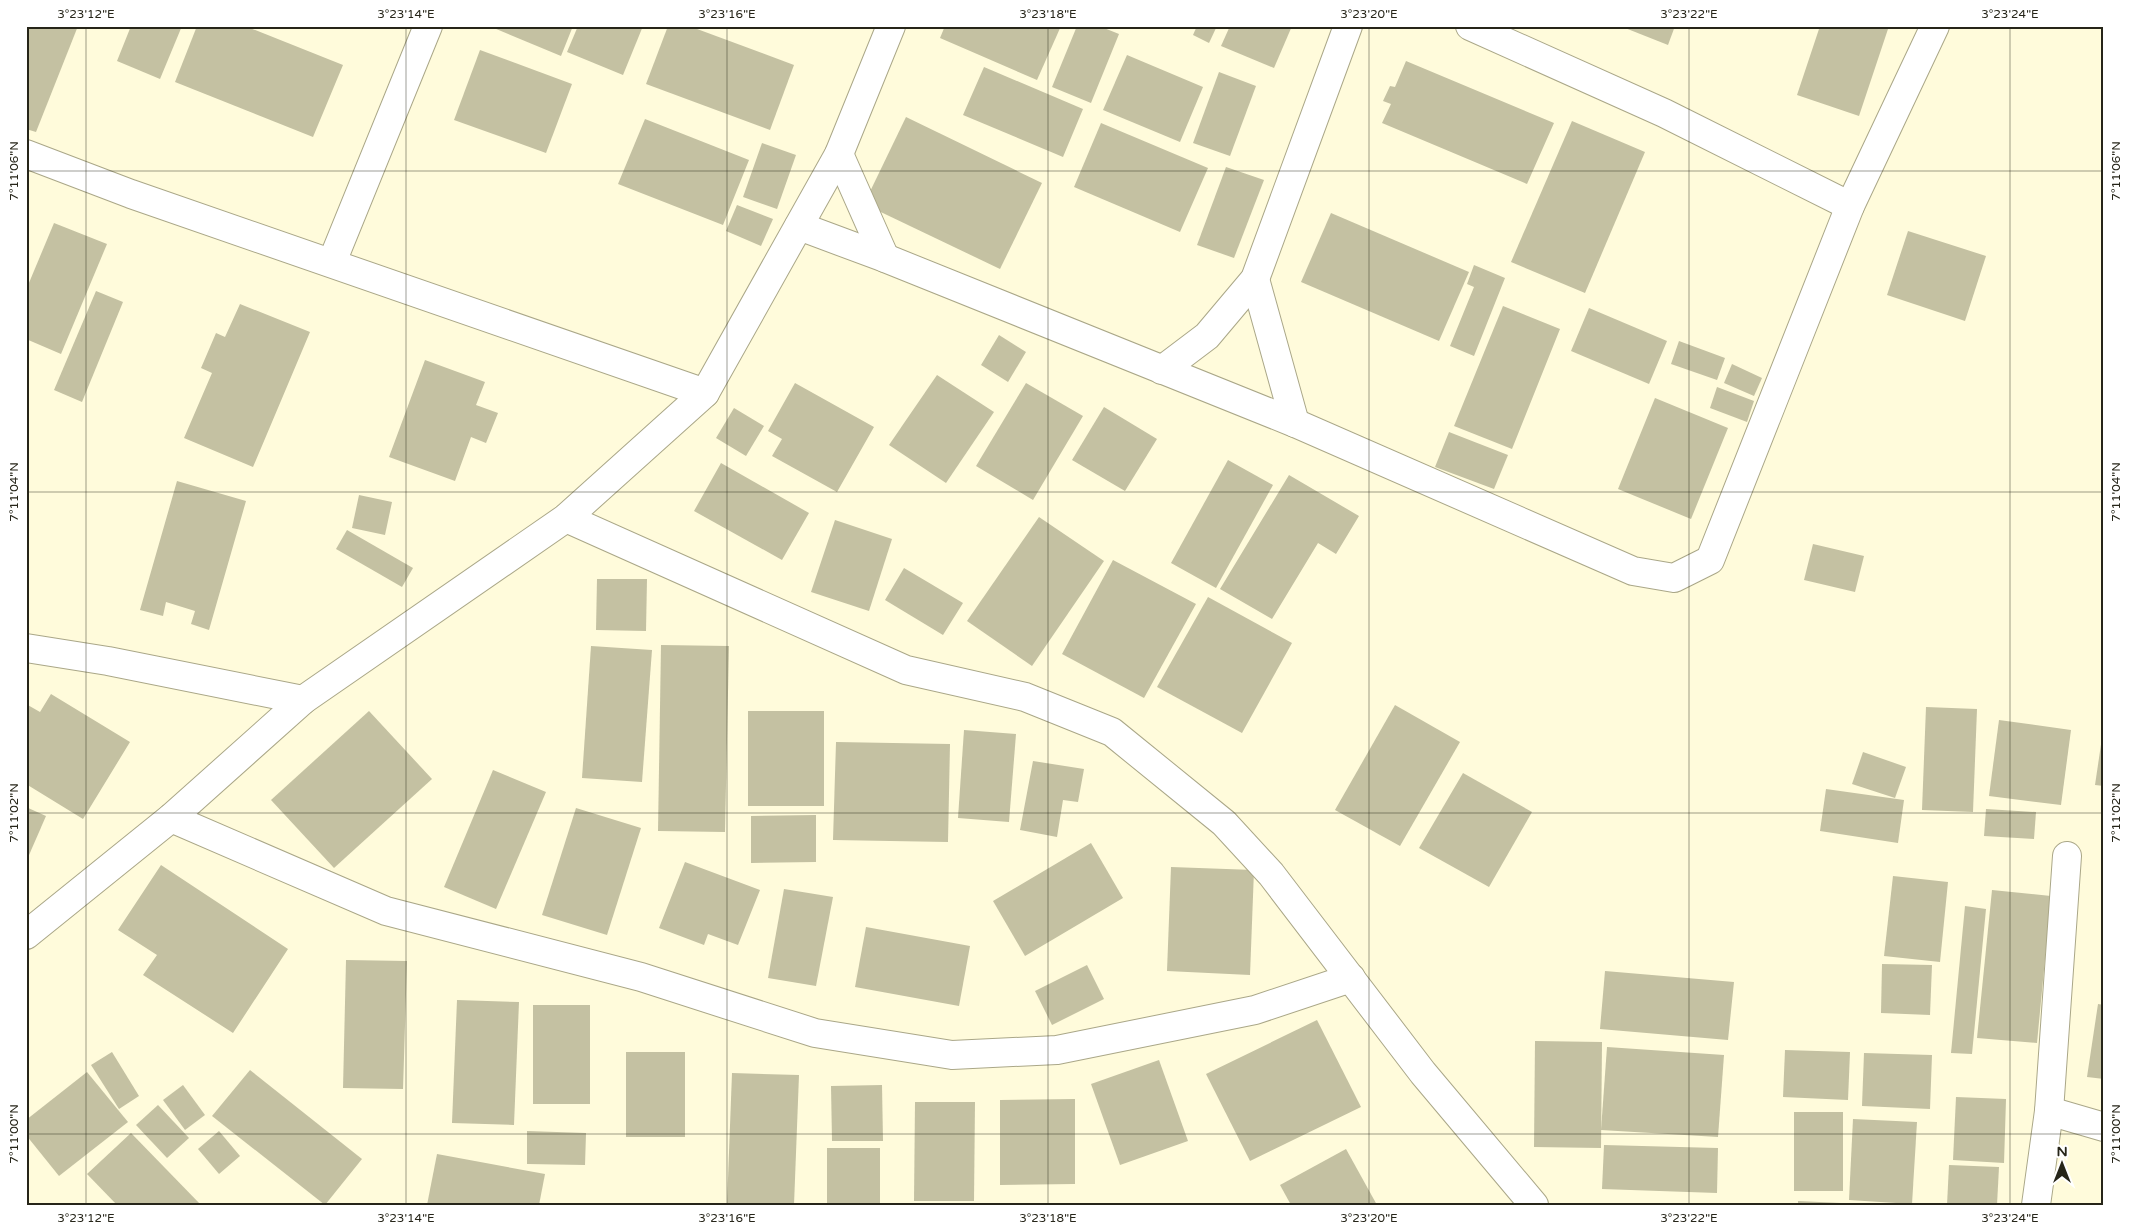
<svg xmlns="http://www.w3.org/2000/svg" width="2130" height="1231" font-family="'Varela Round',sans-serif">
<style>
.building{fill:#c4c1a2}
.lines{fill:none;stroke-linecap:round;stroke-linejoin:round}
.minor-casing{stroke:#aaa788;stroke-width:30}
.minor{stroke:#fff;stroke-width:28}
.ticks{fill:none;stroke:#262519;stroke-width:1;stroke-opacity:0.45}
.neatline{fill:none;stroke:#262519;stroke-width:2}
.ticks-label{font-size:12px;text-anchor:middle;fill:#262519}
</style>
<rect width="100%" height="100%" fill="#fffbdb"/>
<g class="building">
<polygon points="26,26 78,26 36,132 26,129"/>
<polygon points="131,26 182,26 160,79 117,61"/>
<polygon points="197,26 245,26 343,65 313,137 175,82"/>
<polygon points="489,26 573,26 561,56"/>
<polygon points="578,26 643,26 623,75 567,52"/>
<polygon points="668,26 689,26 794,65 770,130 646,84"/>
<polygon points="945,26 1061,26 1037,80 940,38"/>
<polygon points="1077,26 1099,26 1119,34 1091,103 1052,87"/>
<polygon points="1197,26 1217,26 1209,43 1193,35"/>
<polygon points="1230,26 1292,26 1274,68 1221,46"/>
<polygon points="1620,26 1675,26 1668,45"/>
<polygon points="1820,26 1889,26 1859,116 1797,95"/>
<polygon points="480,50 572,84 546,153 454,120"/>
<polygon points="1127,55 1203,87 1180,142 1103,110"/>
<polygon points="1406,61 1554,123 1527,184 1382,123 1391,104 1383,101 1390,86 1395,87"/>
<polygon points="984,67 1083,109 1063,157 963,115"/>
<polygon points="1219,72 1256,86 1230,156 1193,143"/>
<polygon points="906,117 1042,183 1000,269 864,204"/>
<polygon points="645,119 749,160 723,225 618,184"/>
<polygon points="1572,121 1645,152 1585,293 1511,262"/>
<polygon points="1101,123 1208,168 1180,232 1074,187"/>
<polygon points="762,143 796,155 777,209 743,197"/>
<polygon points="1226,167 1264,180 1234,258 1197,245"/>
<polygon points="737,205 773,219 761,246 726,231"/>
<polygon points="1331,213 1469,272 1439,341 1301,282"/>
<polygon points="54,223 107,244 61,354 26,339 26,290"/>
<polygon points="1908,231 1986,256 1965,321 1887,295"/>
<polygon points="1474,265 1505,278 1474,356 1450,346 1474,287 1467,284"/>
<polygon points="96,291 123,302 82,402 54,390"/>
<polygon points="240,304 310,332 253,467 184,438 212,373 201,368 216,333 225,337"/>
<polygon points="1503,306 1560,329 1512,449 1454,426"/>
<polygon points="1589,308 1667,341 1649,384 1571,351"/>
<polygon points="999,335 1026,352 1008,382 981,365"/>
<polygon points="1679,341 1725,358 1717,380 1671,364"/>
<polygon points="425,360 485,382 476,405 498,413 486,443 471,437 455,481 389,457"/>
<polygon points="1732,364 1762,378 1754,396 1724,383"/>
<polygon points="937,375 994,412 946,483 889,445"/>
<polygon points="795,383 874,427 837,492 772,456 782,439 768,431"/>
<polygon points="1026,383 1083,416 1033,500 976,466"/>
<polygon points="1717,387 1754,401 1747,422 1710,408"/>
<polygon points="1655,398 1728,428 1691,519 1618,489"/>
<polygon points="1104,407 1157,439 1125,491 1072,460"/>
<polygon points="734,408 764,426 746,456 716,438"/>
<polygon points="1449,432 1508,455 1494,489 1435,467"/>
<polygon points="1228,460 1273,485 1216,588 1171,563"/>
<polygon points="721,463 809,513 782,560 694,511"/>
<polygon points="1289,475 1359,516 1336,554 1318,543 1272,619 1220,589"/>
<polygon points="177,481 246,501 209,630 191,624 195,611 166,602 163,616 140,610"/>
<polygon points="359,495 392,502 385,535 352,528"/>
<polygon points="1039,517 1104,561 1032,666 967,621"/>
<polygon points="835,520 892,539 869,611 811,592"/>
<polygon points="347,530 413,568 402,587 336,549"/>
<polygon points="1813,544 1864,556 1855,592 1804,580"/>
<polygon points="1113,560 1196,604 1144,698 1062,654"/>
<polygon points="904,568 963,603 943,635 885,600"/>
<polygon points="597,579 647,579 646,631 596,630"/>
<polygon points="1208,597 1292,643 1242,733 1157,687"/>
<polygon points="661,645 729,646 725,832 658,831"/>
<polygon points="591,646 652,650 642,782 582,778"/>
<polygon points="51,694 130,742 83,819 26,784 26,704 40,712"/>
<polygon points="1395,705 1460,742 1400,846 1335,810"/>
<polygon points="1926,707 1977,709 1973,812 1922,810"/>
<polygon points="369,711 432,779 334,868 271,800"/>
<rect x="748" y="711" width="76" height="95"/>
<polygon points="1999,720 2071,730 2061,805 1989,796"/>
<polygon points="964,730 1016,734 1009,822 958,818"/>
<polygon points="2103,731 2104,731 2104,786 2095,785"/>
<polygon points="836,742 950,744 948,842 833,840"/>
<polygon points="1863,752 1906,767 1895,798 1852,784"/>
<polygon points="1033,761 1084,769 1078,802 1063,800 1057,837 1020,830"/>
<polygon points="493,770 546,792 496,909 444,887"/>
<polygon points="1463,773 1532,812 1489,887 1419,848"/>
<polygon points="1826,789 1904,800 1898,843 1820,831"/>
<polygon points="26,807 46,816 26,862"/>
<polygon points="576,808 641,828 607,935 542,915"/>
<polygon points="1986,809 2036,812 2034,839 1984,836"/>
<polygon points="816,815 816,862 751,863 751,816"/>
<polygon points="1091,843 1123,898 1025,956 993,901"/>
<polygon points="685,862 760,890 738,945 708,934 704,945 659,928"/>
<polygon points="161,865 288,949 233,1033 143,975 157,955 118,930"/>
<polygon points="1171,867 1254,870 1250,975 1167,971"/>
<polygon points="1893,876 1948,882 1940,962 1884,956"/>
<polygon points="784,889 833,897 816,986 768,978"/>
<polygon points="1992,890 2051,896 2037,1043 1977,1038"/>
<polygon points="1965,906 1986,909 1972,1054 1951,1053"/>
<polygon points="866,927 970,946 959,1006 855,987"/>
<polygon points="346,960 407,961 403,1089 343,1088"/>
<polygon points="1882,964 1932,965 1930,1015 1881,1013"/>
<polygon points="1087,965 1104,999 1052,1025 1035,991"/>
<polygon points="1605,971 1734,982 1728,1040 1600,1029"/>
<polygon points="457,1000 519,1002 514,1125 452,1123"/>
<polygon points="2098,1004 2104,1005 2104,1079 2087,1077"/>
<rect x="533" y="1005" width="57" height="99"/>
<polygon points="1317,1020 1361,1107 1250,1161 1206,1074"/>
<polygon points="1535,1041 1602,1042 1601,1148 1534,1147"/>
<polygon points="1607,1047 1724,1055 1718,1137 1601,1130"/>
<polygon points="1785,1050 1850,1052 1848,1100 1783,1097"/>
<polygon points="112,1052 139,1096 119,1109 91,1065"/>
<rect x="626" y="1052" width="59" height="85"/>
<polygon points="1864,1053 1932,1055 1930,1109 1862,1106"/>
<polygon points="1159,1060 1188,1141 1120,1165 1091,1084"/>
<polygon points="250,1070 362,1159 325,1205 212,1116"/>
<polygon points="87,1072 128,1122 59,1176 26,1135 26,1120"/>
<polygon points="732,1073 799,1075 794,1205 727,1205"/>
<polygon points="183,1085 205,1115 185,1130 163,1100"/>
<polygon points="882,1085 883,1141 832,1141 831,1086"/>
<polygon points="1956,1097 2006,1099 2004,1163 1953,1160"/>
<polygon points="1075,1099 1075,1184 1000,1185 1000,1100"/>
<polygon points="915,1102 975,1102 974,1201 914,1201"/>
<polygon points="158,1105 189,1138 167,1158 136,1125"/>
<rect x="1794" y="1112" width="49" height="79"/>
<polygon points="1853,1119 1917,1122 1912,1204 1849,1200"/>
<polygon points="219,1131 240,1156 219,1174 198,1149"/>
<polygon points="527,1131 586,1133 585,1165 527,1164"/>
<polygon points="131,1133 201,1205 117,1205 87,1174"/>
<polygon points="1604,1145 1718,1148 1717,1193 1602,1189"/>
<rect x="827" y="1148" width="53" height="57"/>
<polygon points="1346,1149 1377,1205 1291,1205 1280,1185"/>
<polygon points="437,1154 545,1174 539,1205 427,1205"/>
<polygon points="1949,1165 1999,1167 1997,1205 1947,1205"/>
<polygon points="1798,1201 1841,1203 1841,1205 1798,1205"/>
</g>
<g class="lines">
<defs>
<g id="minor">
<polyline points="1470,26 1664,113 1850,206"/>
<polyline points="26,154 131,194 705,393"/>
<polyline points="839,154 885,258"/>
<polyline points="799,226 885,258 1295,423 1633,571 1674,578 1710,560 1850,206 1935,26"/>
<polyline points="332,262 428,26"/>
<polyline points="1255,279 1295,423"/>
<polyline points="1162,370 1207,336 1255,279 1348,26"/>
<polyline points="566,518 906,670 1025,697 1112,732 1224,823 1271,874 1423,1073 1534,1205"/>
<polyline points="26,648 108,661 303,700"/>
<polyline points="171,818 386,911 641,977 815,1033 952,1055 1057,1050 1255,1010 1351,978"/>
<polyline points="26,935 171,818 303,700 566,518 705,393 839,154 891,26"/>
<polyline points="2049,1111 2104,1127"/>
<polyline points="2036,1205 2049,1111 2067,856"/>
</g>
</defs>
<use href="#minor" class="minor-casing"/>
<use href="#minor" class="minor"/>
</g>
<path class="ticks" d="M86 26V1205M406 26V1205M727 26V1205M1048 26V1205M1369 26V1205M1689 26V1205M2010 26V1205M26 171H2104M26 492H2104M26 813H2104M26 1134H2104"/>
<rect width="2130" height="1231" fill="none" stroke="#ffffff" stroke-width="55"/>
<g transform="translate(2062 1164)" stroke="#ffffff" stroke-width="4" paint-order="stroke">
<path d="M0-4L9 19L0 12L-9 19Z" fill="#262519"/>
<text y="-8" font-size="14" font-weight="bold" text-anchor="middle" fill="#262519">N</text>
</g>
<rect x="28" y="28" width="2074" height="1176" class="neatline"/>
<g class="ticks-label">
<text x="86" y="18">3°23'12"E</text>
<text x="406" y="18">3°23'14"E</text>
<text x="727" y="18">3°23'16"E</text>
<text x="1048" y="18">3°23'18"E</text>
<text x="1369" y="18">3°23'20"E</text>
<text x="1689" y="18">3°23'22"E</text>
<text x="2010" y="18">3°23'24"E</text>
<text transform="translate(14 171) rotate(-90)" y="4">7°11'06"N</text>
<text transform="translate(2116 171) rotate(-90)" y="4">7°11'06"N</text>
<text transform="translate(14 492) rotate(-90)" y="4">7°11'04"N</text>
<text transform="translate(2116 492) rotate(-90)" y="4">7°11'04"N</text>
<text transform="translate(14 813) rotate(-90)" y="4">7°11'02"N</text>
<text transform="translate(2116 813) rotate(-90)" y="4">7°11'02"N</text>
<text transform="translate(14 1134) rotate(-90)" y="4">7°11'00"N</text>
<text transform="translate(2116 1134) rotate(-90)" y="4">7°11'00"N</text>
<text x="86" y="1222">3°23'12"E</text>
<text x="406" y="1222">3°23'14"E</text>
<text x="727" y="1222">3°23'16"E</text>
<text x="1048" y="1222">3°23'18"E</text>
<text x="1369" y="1222">3°23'20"E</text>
<text x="1689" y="1222">3°23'22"E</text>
<text x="2010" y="1222">3°23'24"E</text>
</g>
</svg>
